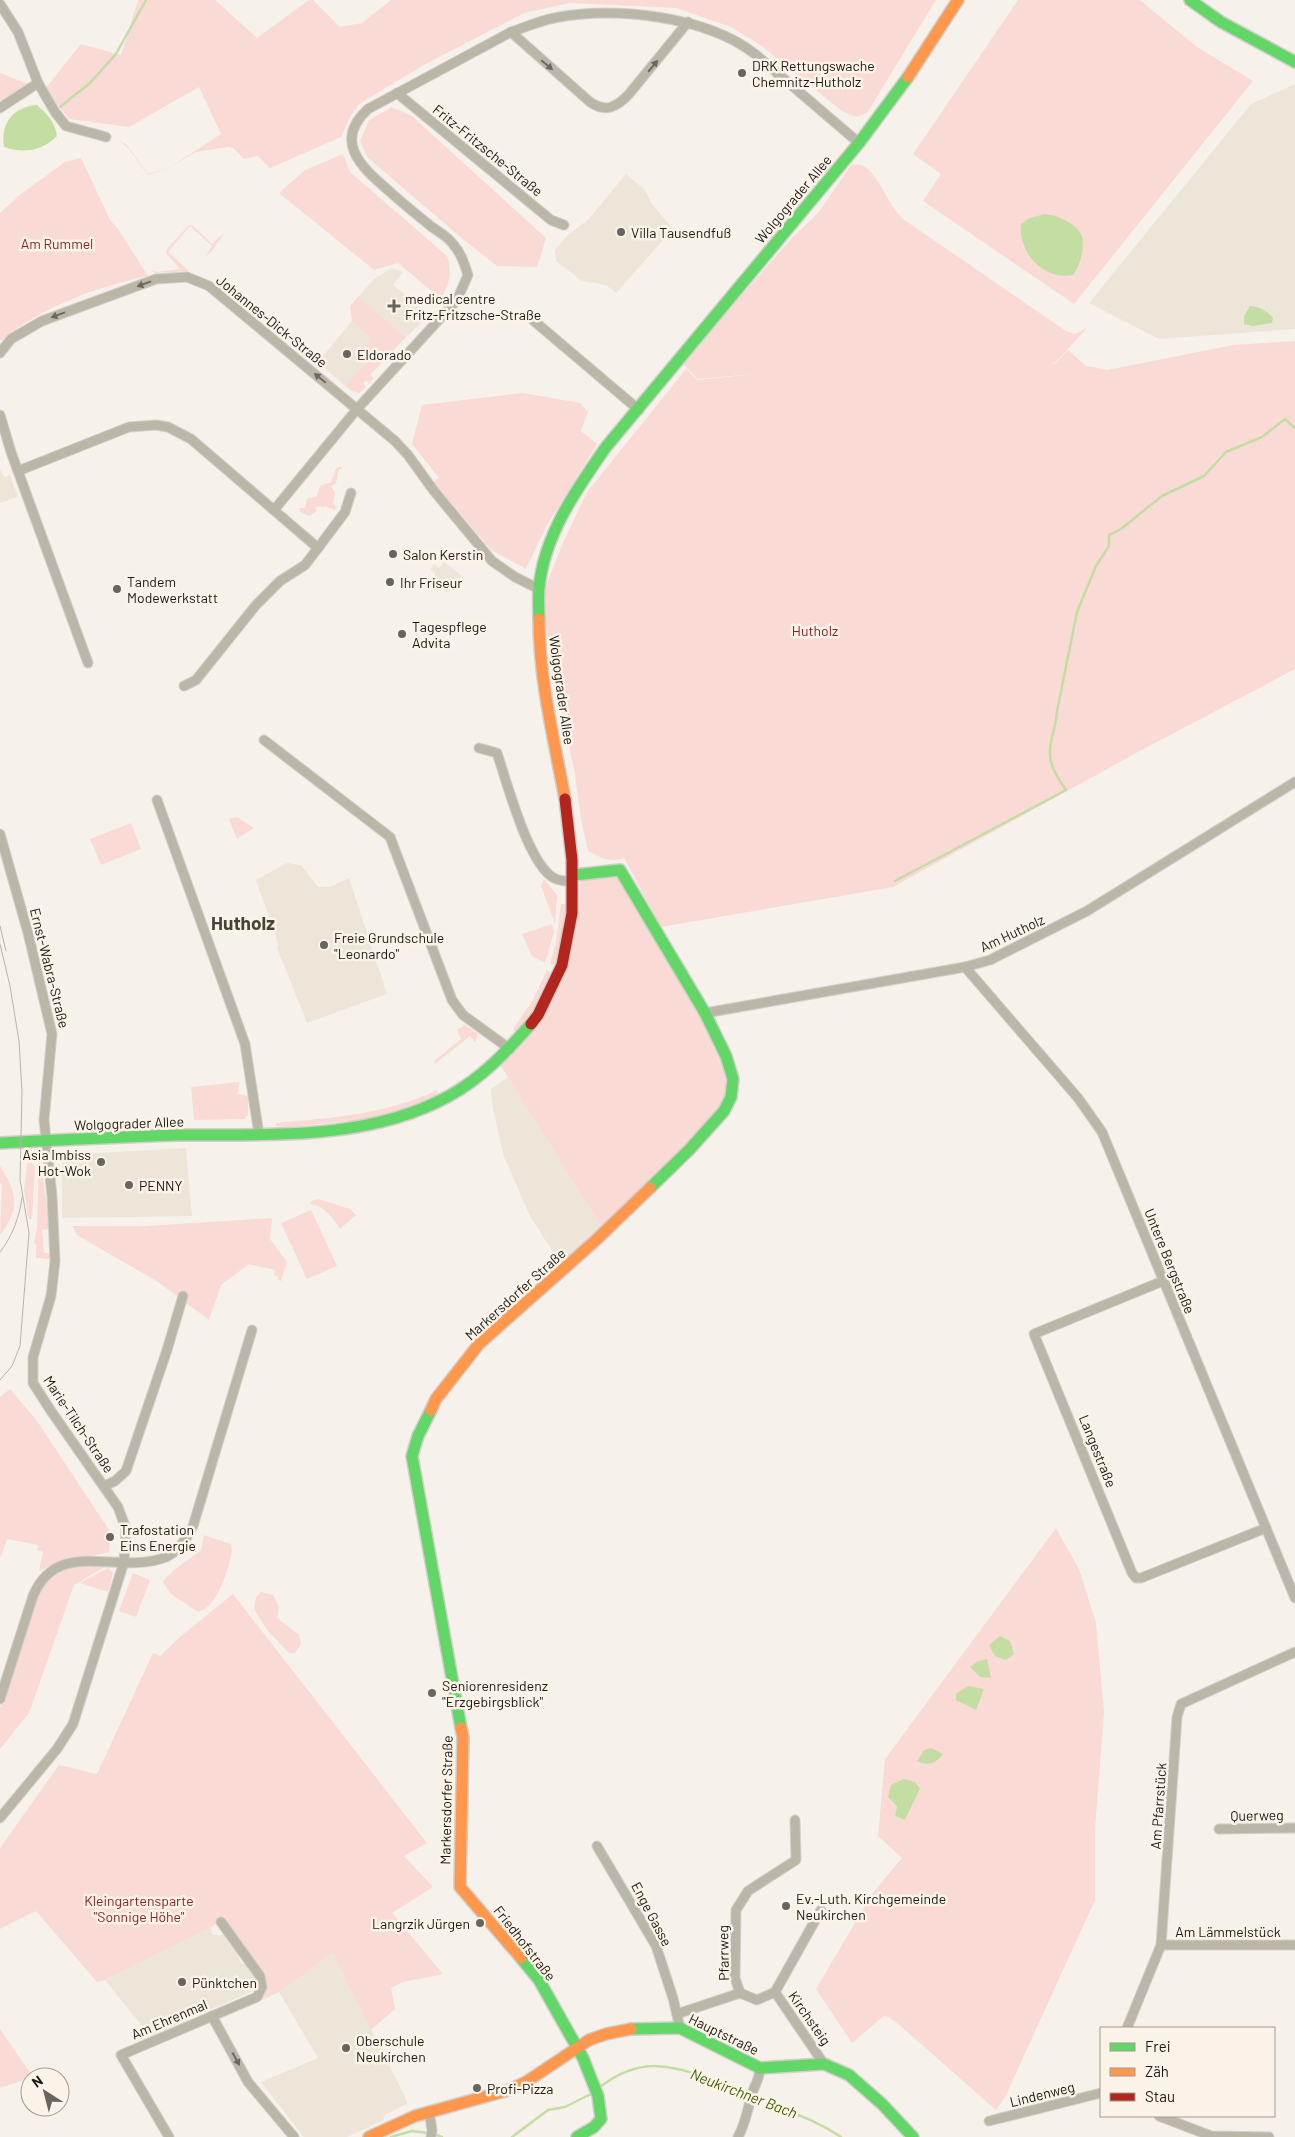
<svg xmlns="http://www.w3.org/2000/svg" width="1295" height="2137" font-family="Barlow,sans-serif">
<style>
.built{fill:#eee5d9}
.green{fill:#f9dad5;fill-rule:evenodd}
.water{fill:#c3dda2}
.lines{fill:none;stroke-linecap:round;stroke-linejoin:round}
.stream{stroke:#c3dda2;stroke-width:2.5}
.street-casing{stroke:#d2cfca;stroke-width:11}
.fast-casing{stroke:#d2cfca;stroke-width:14}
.slow-casing{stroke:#d2cfca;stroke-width:14}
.jam-casing{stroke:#d2cfca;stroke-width:14}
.street{stroke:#bab7a8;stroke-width:9}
.fast{stroke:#63d668;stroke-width:11}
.slow{stroke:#ff974d;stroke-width:11}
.jam{stroke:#b3261e;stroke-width:11}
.tram{stroke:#b7b5aa;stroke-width:1}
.oneway{fill:#6b685e}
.poi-dot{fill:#686560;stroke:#fbf3e7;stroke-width:2}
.labels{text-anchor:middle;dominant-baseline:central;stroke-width:5;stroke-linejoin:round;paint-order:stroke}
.poi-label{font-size:14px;fill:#1c1915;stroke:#fbf3e7;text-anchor:start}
.street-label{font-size:14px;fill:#1c1915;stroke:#fbf3e7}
.park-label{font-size:14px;fill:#8f2026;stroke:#fbf3e7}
.water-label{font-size:15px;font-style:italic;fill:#416207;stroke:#fbf3e7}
.district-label{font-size:19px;font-weight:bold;fill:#494239;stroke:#fbf3e7}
</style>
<rect width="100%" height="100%" fill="#f6f2eb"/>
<g class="built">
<polygon points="1295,84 1295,329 1159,339 1089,303 1251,104"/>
<polygon points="626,174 645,190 652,204 673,229 616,293 606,285 582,281 556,261 555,250 568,235 589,219"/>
<polygon points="392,268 403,272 393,285 430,315 406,337 358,297 374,279"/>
<polygon points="352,321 372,339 374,354 345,386 318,362"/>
<polygon points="0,469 4,477 10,475 18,497 0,503"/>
<polygon points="444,562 462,576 447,593 434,582 435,573 430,569 434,564 439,568"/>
<polygon points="287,863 301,865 318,887 330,887 349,878 387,994 307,1023 277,948 278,943 256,880"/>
<polygon points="508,1077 602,1228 561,1265 530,1216 504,1157 493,1109 491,1089"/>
<polygon points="186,1148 192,1216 62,1218 62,1155"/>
<polygon points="210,1928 213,1935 225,1935 231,1939 236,1948 236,1952 242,1964 245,1963 256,1977 257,1984 253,1991 150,2036 105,1980"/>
<polygon points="333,1953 408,2103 383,2116 384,2120 347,2137 304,2137 261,2082 318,2058 279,1992"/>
</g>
<g class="green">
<polygon points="138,0 215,0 257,38 309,0 313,0 340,27 362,23 391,0 936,0 867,113 856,117 842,111 759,44 731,27 676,8 570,3 524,13 422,66 359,104 350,117 341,137 270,168 258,156 244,159 233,148 228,147 196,152 170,167 148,175 128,148 118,140 127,145 148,174 170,167 221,134 199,87 129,127 69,119 45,89 81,44 121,55"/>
<polygon points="1018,0 1140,0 1197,47 1253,81 1074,304 923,201 941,174 913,154"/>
<polygon points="0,73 31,85 0,105"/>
<polygon points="392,107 412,116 546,238 537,267 497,266 464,240 368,158 360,141 369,120"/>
<path d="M343 154 350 172 447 256C453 274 449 283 441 299L398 263 374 270 279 193 305 170Z"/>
<path d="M81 158 110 220 118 229 148 276C93 288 44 306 0 341V213L21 194 65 162Z"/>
<path d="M859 164C877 169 888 205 903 219L1066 331 1075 334 1087 328 1056 362 1049 365 1056 363 1068 350 1086 366 1107 370 1233 345 1295 341V669L1138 752 893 887 661 927 624 858C610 863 601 858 588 851L581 819 574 769 552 663 546 624 545 588 563 543 587 492 686 369 698 380 754 374 698 379 682 363 791 239 819 212 851 165Z"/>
<polygon points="189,225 192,225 212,244 224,233 212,251 205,257 212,246 190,226 168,252 189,271 155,273 151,270 157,272 180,269 166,253 167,249"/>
<polygon points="358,297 406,337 370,375 374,378 369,383 366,380 363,383 366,387 359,393 352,391 345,386 374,354 365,347 372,339 352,321 350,306"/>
<polygon points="523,393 580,403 588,412 581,431 597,444 547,525 526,569 491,550 433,482 439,478 412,444 422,405"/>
<polygon points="341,466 342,469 339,469 336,483 331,486 335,493 333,503 336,506 335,510 324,506 322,508 321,506 316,507 316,512 309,516 300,512 299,508 305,508 307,499 317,496 320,486 331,482 336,469"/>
<polygon points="237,817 254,828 237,839 229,819"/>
<polygon points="131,823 141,849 101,865 90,839"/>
<path d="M617 875C640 912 741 1060 727 1096 725 1103 715 1111 711 1117 678 1158 640 1192 602 1228L499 1063 546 1010 579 904 580 880Z"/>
<polygon points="544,879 557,895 555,924 541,886"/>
<polygon points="561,904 567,904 567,907 556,963 552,965 550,964 556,942"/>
<polygon points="552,924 554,932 545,963 532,956 522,934"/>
<polygon points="547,970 552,974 532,1012 517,1033 513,1029 533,1000"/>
<polygon points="465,1025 478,1034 475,1042 470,1036 435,1064 434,1061 461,1039 457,1030"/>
<polygon points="239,1082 238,1094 248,1096 248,1115 244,1119 194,1120 191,1087"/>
<path d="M438 1090 437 1096 385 1114 360 1120 289 1127 276 1126V1123C332 1118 387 1114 438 1090Z"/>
<polygon points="31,1162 35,1167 32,1219 29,1219 24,1191 27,1163"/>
<polygon points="39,1164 41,1164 50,1229 42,1230 44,1253 51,1253 51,1259 36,1258 36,1244 34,1244 37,1228"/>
<path d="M0 1166C17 1193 21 1208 0 1235L2 1184 0 1183Z"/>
<path d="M318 1199 350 1209 356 1215 340 1229C333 1218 325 1206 310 1204L312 1201Z"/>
<polygon points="311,1210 337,1266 307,1279 281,1223"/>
<polygon points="272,1218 270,1239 287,1262 281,1281 278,1280 278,1277 274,1275 275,1270 249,1264 221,1285 209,1320 158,1282 77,1235 72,1226 146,1226"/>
<polygon points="10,1389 37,1421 111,1533 109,1552 49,1566 39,1571 43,1552 37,1550 38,1545 7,1539 0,1559 0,1397"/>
<path d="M1056 1528 1079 1569 1096 1623 1104 1712 1095 1829V1900L1006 2095 996 2110 897 2023 885 2015 852 2043 816 1989 872 1894 902 1858 878 1836 885 1759ZM920 1789 905 1820 895 1816 897 1806Z"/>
<path d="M204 1535 231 1544 232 1551C228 1569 219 1606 198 1612L171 1594 163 1582C173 1568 188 1561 201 1550Z"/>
<polygon points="106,1566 74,1585 29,1713 0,1749 0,1708 12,1680 35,1598 45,1582 55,1572 68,1567"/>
<polygon points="108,1568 113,1573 108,1592 80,1583"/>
<polygon points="133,1573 150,1580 136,1617 119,1611"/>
<polygon points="261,1592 273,1595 279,1607 277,1618 299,1635 301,1644 295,1653 289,1653 268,1631 254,1609 256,1597"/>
<path d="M233 1594 427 1843 404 1856 433 1887 392 1913 443 1974 403 1982 391 1988 395 2009 371 2030 333 1953 279 1992 253 2004C261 1995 266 1989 265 1977L234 1934 218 1922 210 1928 105 1980 97 1982 36 1911 0 1929V1848L59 1765 97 1774 153 1653 160 1656 181 1636Z"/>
<polygon points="0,2029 33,2077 0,2088"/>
</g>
<g class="water">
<path d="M37 105C48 115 55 122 57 136 42 151 24 154 4 147 0 122 14 107 37 105Z"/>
<path d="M1044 214C1056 215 1074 222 1081 234 1086 246 1080 266 1073 275 1044 281 1018 253 1021 224L1028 219Z"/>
<path d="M1250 306C1257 306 1268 311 1273 318L1272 323 1253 326 1244 324V316Z"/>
<polygon points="1000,1636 1010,1641 1014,1654 1006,1660 995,1656 989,1645"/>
<polygon points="987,1659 991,1678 980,1677 970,1667 977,1662"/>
<polygon points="968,1686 984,1689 976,1710 956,1700 956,1694"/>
<path d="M931 1748 943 1754C935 1764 929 1766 917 1761L924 1750Z"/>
<polygon points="904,1779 915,1782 920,1789 905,1820 895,1816 897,1806 888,1797 891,1785"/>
</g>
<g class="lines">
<g class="stream">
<polyline points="60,107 90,83 116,54 146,0"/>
<path d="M895 881 1066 790C1059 780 1050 767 1050 754 1049 740 1057 725 1057 711L1077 612 1096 566 1109 546V535L1121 529 1162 496 1204 476 1226 452 1262 437 1285 419 1295 428"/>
<path d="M599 2088C639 2056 672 2064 716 2081 730 2086 745 2090 759 2097 767 2100 775 2105 783 2109 804 2117 822 2124 841 2137"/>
<polyline points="434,2134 442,2137"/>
<polyline points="391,2137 412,2131 428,2133"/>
<polyline points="512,2137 548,2110 565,2107 593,2093"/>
</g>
<defs>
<g id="street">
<polyline points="0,4 18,32 38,83 55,112 66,126 106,137"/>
<path d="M511 32 590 102C606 113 617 107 629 94L688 22"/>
<polyline points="397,93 551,220 564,225"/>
<polyline points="0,108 38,83"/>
<polyline points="534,321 639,410"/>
<polyline points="0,353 11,339 42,321 156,279 187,277 209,286 395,441 408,455 434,491 492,561 515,577 539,589"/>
<polyline points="0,415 11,452 88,663"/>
<polyline points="18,471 129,427 156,425 168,427 191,439 318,548 305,565 280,581 256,605 196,680 184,686"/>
<path d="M274 510 357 409 457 300 468 275C464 263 461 253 453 244 448 237 439 232 432 227 417 215 402 203 388 190 361 167 333 141 368 109L511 32C526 27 539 21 554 18 615 6 706 16 755 54L859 143"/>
<polyline points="318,548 345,512 351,493"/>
<polyline points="264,740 390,837 452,1000 463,1015 510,1049"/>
<path d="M479 748 497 753C507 782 528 864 554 878 559 881 568 881 573 882"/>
<polyline points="157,800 245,1044 259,1134"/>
<polyline points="0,834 28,933 52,1034 44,1120 52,1196 55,1261 51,1296 33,1357 33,1383 51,1411 118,1507 126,1529 124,1562 73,1724 57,1749 0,1818"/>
<polyline points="965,967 1078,1098 1102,1132 1295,1598"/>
<polyline points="705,1013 965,967 990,960 1087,911 1295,782"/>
<polyline points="1163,1281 1034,1334 1132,1573 1136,1578 1141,1578 1266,1528"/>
<polyline points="104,1486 115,1481 126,1471 167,1350 183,1296"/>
<path d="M0 1699 33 1596C58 1536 119 1576 166 1557 179 1551 187 1538 193 1526L252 1330"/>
<polyline points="1219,1829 1295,1828"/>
<polyline points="597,1846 656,1946 673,1998 680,2028"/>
<polyline points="1161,1945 1295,1945"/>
<polyline points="775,1992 821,1910"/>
<polyline points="775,1992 824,2064"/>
<polyline points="740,1993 735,1978 736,1910 748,1891 796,1860 795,1820"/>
<polyline points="677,2014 740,1993 757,2000 775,1992"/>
<polyline points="212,2016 248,2082 294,2137"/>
<polyline points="1127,2028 1161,1945 1177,1717 1181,1704 1295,1652"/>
<polyline points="429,2111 432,2130 431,2137"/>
<polyline points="1159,2116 1211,2136 1269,2137"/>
<polyline points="989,2121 1101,2093"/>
<polyline points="169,2137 121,2055 257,1997 262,1987 260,1976 221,1922"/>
<path d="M738 2137C746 2123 748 2106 753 2091 756 2083 760 2077 760 2068"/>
</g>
<g id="fast">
<polyline points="1190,0 1221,22 1295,62"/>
<path d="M539 619C539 609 538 598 539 588 544 535 576 490 606 447L859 143 908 77"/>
<polyline points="574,875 620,870 705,1013 726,1056 733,1079 731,1097 724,1111 689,1150 650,1188"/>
<path d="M0 1143C59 1140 119 1137 178 1135 268 1134 367 1141 449 1096 482 1078 506 1052 531 1024"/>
<polyline points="431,1410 418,1436 412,1456 461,1728"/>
<polyline points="521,1958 539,1980 583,2058 598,2096 601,2119 594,2127 577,2137"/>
<polyline points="631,2029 680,2028 760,2068 824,2064 849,2075 882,2104 913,2137"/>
</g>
<g id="slow">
<polyline points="908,77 958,0"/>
<path d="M539 619C539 679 554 739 565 799"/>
<polyline points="431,1410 436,1399 479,1344 595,1241 650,1188"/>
<polyline points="461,1728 463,1737 460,1887 521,1958"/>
<polyline points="369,2137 415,2116 509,2090 526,2082 589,2040 606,2034 631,2029"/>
</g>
<polyline id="jam" points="531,1024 538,1015 562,965 572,913 572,860 565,799"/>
</defs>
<use href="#street" class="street-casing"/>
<use href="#fast" class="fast-casing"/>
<use href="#slow" class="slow-casing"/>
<use href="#jam" class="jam-casing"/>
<use href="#street" class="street"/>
<use href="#fast" class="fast"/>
<use href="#slow" class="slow"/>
<use href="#jam" class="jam"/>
<g class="tram">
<polyline points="0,926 6,951"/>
<polyline points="0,944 10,986 19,1041 22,1092 20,1179 29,1233 20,1346 12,1366 0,1380"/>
<path d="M0 1252C12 1237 20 1216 22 1197"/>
</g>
</g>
<defs><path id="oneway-solid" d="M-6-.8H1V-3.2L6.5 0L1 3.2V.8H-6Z" transform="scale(1.25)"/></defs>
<g class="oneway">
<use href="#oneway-solid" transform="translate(547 65) rotate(40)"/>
<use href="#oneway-solid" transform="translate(653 66) rotate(-50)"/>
<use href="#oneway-solid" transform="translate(144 284) rotate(160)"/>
<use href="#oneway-solid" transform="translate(58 315) rotate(160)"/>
<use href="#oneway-solid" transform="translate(320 378) rotate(-141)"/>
<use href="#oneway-solid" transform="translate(236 2059) rotate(61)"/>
</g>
<g class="poi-dot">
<circle cx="742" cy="73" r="5"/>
<circle cx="621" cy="232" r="5"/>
<path d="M391.5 298.5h5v5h5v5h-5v5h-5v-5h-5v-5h5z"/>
<circle cx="347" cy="354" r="5"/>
<circle cx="393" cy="554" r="5"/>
<circle cx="390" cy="582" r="5"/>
<circle cx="117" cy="589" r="5"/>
<circle cx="402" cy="634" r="5"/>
<circle cx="324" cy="945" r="5"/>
<circle cx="101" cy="1162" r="5"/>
<circle cx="129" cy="1185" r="5"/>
<circle cx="110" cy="1537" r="5"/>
<circle cx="432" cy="1693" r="5"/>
<circle cx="786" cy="1906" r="5"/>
<circle cx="480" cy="1923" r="5"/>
<circle cx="182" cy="1982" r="5"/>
<circle cx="346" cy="2048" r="5"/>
<circle cx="477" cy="2088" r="5"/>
</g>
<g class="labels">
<g class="poi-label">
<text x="752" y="65">DRK Rettungswache<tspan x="752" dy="16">Chemnitz-Hutholz</tspan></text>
<text x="631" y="232">Villa Tausendfuß</text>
<text x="405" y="298">medical centre<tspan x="405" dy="16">Fritz-Fritzsche-Straße</tspan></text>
<text x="357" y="354">Eldorado</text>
<text x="403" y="554">Salon Kerstin</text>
<text x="127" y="581">Tandem<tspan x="127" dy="16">Modewerkstatt</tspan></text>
<text x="400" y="582">Ihr Friseur</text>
<text x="412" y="626">Tagespflege<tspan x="412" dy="16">Advita</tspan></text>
<text x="334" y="937">Freie Grundschule<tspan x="334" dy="16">"Leonardo"</tspan></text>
<text x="91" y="1154" text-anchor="end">Asia Imbiss<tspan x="91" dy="16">Hot-Wok</tspan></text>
<text x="139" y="1185">PENNY</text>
<text x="120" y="1529">Trafostation<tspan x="120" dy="16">Eins Energie</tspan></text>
<text x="442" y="1685">Seniorenresidenz<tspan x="442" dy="16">"Erzgebirgsblick"</tspan></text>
<text x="796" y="1898">Ev.-Luth. Kirchgemeinde<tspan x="796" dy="16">Neukirchen</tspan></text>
<text x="470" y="1923" text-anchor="end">Langrzik Jürgen</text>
<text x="192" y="1982">Pünktchen</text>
<text x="356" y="2040">Oberschule<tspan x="356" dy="16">Neukirchen</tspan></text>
<text x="487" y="2088">Profi-Pizza</text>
</g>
<g class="street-label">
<text transform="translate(488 150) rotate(39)">Fritz-Fritzsche-Straße</text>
<text transform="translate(793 199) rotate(-50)">Wolgograder Allee</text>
<text transform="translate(272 321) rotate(39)">Johannes-Dick-Straße</text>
<text transform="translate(562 690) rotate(82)">Wolgograder Allee</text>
<text transform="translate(1012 933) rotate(-25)">Am Hutholz</text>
<text transform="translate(50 968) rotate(76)">Ernst-Wabra-Straße</text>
<text transform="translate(129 1123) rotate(-2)">Wolgograder Allee</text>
<text transform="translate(1170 1261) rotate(68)">Untere Bergstraße</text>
<text transform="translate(515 1294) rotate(-42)">Markersdorfer Straße</text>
<text transform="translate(79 1424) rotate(56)">Marie-Tilch-Straße</text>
<text transform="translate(1098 1451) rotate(68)">Langestraße</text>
<text transform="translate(446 1800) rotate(-89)">Markersdorfer Straße</text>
<text transform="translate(1158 1806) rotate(-86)">Am Pfarrstück</text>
<text transform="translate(1257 1815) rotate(-1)">Querweg</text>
<text transform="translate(652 1914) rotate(62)">Enge Gasse</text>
<text x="1228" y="1931">Am Lämmelstück</text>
<text transform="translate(525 1943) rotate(52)">Friedhofstraße</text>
<text transform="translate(723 1953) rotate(-91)">Pfarrweg</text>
<text transform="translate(810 2018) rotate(55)">Kirchsteig</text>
<text transform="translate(169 2019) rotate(-23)">Am Ehrenmal</text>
<text transform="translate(724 2034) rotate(26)">Hauptstraße</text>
<text transform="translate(1042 2094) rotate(-14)">Lindenweg</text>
</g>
<g class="park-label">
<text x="57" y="243">Am Rummel</text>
<text x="815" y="630">Hutholz</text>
<text x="139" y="1900">Kleingartensparte<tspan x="139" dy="16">"Sonnige Höhe"</tspan></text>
</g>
<g class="water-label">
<text transform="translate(744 2093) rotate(21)">Neukirchner Bach</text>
</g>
<g class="district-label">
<text x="243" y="922">Hutholz</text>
</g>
</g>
<rect x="1100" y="2027" width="175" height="90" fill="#fbf3e7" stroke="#a29c93"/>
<rect x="1110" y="2043" width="25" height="8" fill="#63d668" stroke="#a29c93"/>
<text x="1145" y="2052" font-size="15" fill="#1c1915">Frei</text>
<rect x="1110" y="2068" width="25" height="8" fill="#ff974d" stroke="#a29c93"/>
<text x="1145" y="2077" font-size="15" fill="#1c1915">Zäh</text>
<rect x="1110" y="2093" width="25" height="8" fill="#b3261e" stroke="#a29c93"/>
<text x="1145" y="2102" font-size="15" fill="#1c1915">Stau</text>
<g transform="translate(45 2092) rotate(324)"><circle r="24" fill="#fbf3e7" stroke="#a29c93"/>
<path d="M0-4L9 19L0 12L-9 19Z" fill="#686560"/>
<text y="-8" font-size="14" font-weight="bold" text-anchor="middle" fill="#1c1915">N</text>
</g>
</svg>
